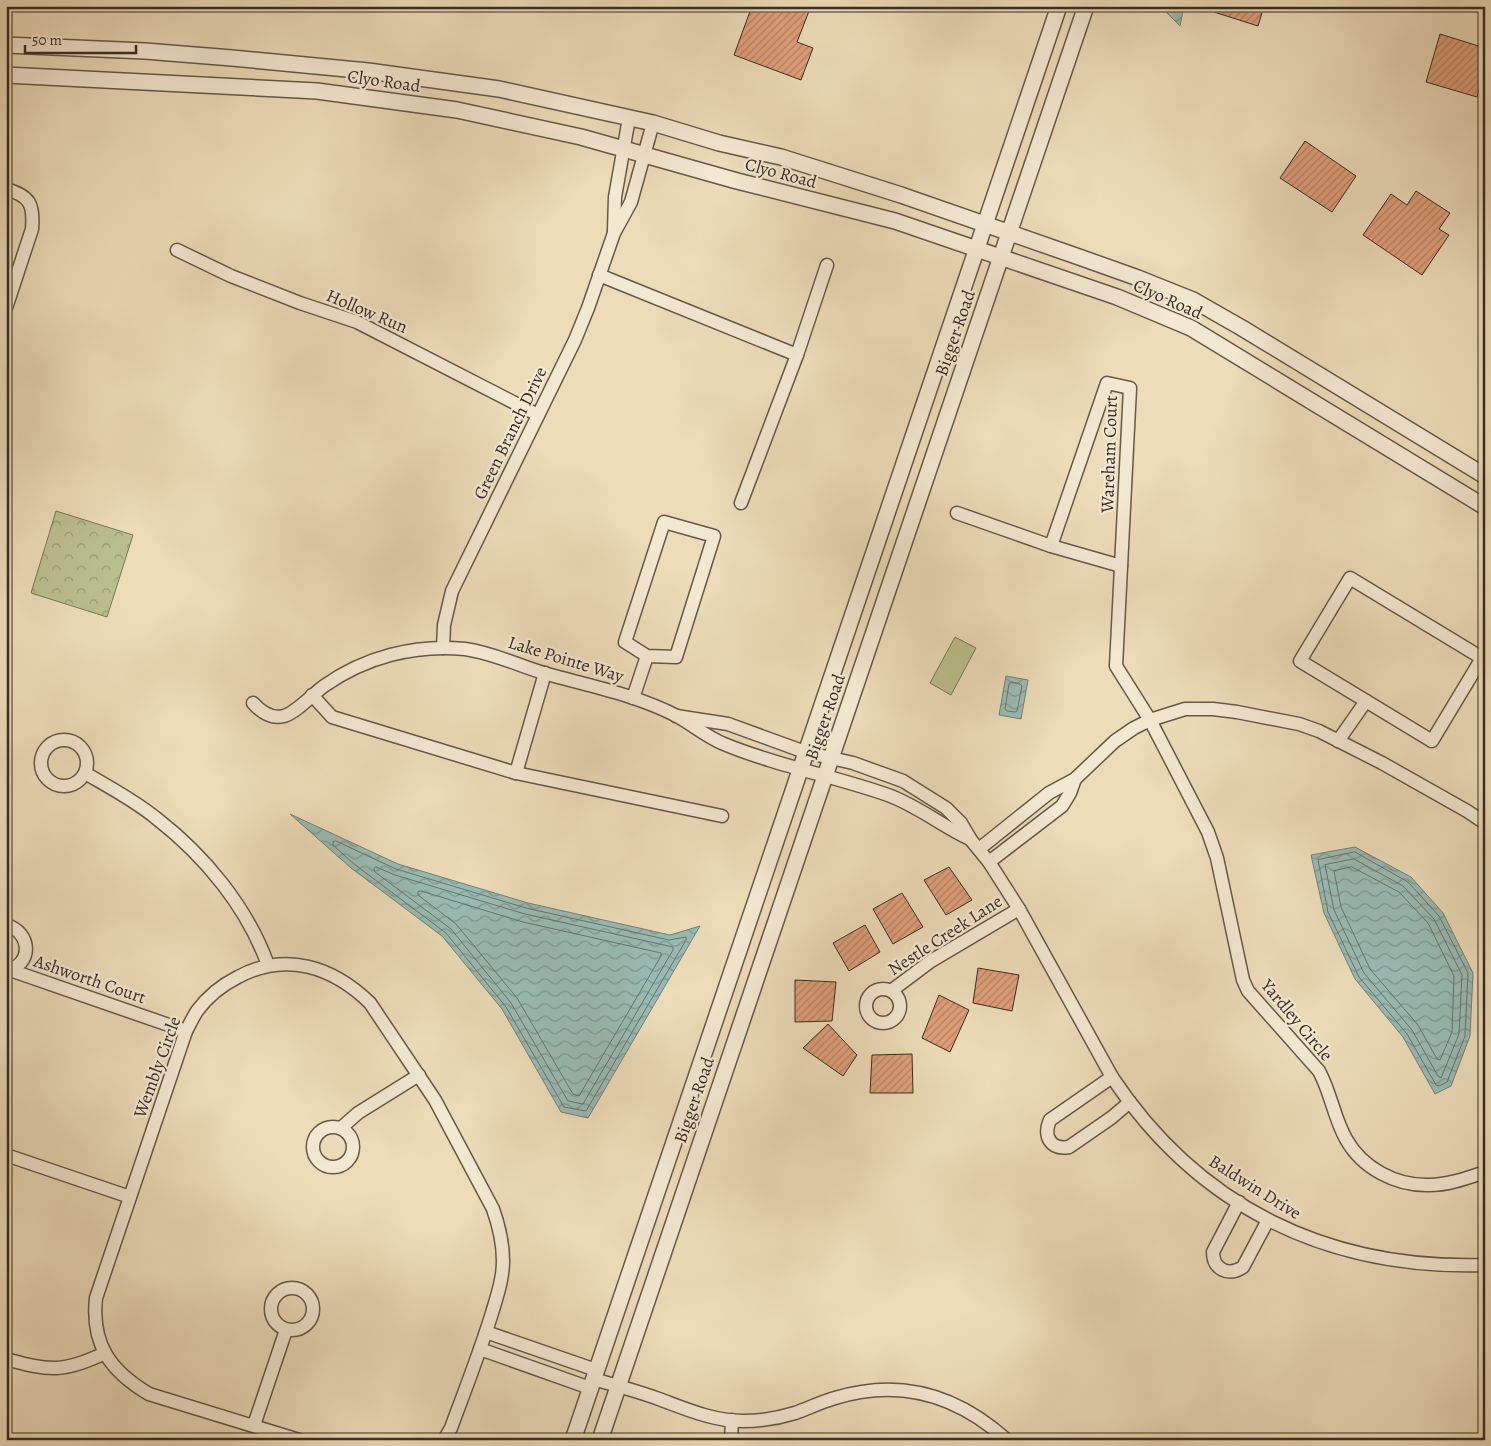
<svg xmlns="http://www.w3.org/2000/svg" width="1491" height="1446" font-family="Alegreya,serif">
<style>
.green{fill:#bac08d;stroke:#79765a}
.park{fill:url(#park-crowns);stroke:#79765a}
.water{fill:url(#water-waves);stroke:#72827b}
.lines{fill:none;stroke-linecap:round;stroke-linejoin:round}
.shore{stroke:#68746c;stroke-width:1}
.building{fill:url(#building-hatch);stroke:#382d26}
.minor-casing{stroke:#65594a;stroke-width:15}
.tertiary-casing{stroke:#65594a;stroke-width:18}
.minor{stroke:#f3e8d1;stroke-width:12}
.tertiary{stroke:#f3e8d1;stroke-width:15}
.labels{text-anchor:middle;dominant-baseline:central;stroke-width:4.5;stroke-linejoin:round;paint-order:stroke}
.street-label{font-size:18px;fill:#382d26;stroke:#f3e8d1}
</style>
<defs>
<pattern id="park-crowns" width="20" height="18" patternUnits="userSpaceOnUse" patternTransform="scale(1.25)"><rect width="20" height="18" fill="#bac08d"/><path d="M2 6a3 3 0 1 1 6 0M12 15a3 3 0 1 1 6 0" fill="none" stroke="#989c73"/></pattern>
<pattern id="water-waves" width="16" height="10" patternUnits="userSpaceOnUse" patternTransform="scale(1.25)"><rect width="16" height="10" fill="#99bbb3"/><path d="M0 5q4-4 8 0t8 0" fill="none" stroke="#7e9891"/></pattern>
<pattern id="building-hatch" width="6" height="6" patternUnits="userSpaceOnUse" patternTransform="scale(1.25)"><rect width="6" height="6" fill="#e09f79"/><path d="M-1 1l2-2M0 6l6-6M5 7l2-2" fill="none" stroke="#b78263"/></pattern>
</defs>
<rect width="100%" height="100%" fill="#ecdcb8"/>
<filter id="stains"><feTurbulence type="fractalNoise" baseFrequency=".004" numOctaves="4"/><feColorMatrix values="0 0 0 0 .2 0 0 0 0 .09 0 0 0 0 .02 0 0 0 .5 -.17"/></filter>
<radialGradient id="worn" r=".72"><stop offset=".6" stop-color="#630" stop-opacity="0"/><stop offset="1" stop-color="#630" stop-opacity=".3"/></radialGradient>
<polygon class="green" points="955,637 976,648 951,695 930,683"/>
<polygon class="park" points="56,511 133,535 107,617 31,593"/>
<g class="water">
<polygon points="1160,6 1184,6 1180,26"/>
<polygon points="1006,676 1028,680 1021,719 999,715"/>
<polygon points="290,814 398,864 528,903 670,935 700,926 588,1118 561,1112 502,1009 442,936 351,868"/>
<polygon points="1355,847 1411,877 1443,913 1473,973 1470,1036 1451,1086 1435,1094 1403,1037 1355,979 1324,913 1311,855"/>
</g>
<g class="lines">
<g class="shore">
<polygon points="1012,682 1020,684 1022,686 1017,711 1015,712 1007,711 1005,709 1009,684"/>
<polygon points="336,841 396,869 526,908 669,940 686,937 686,940 586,1111 564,1107 506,1007 446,933 354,864 333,845 333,842"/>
<polygon points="1355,852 1408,882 1439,916 1468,973 1465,1036 1447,1082 1439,1086 1436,1085 1407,1034 1359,977 1328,912 1318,860"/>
<polygon points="1354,859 1403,886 1434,919 1462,975 1459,1034 1441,1078 1438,1076 1412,1030 1364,973 1334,910 1325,865"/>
<polygon points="376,867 395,875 525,914 673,947 673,950 583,1104 568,1101 511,1003 451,929 375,872 374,869"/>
<polygon points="1352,867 1399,892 1428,923 1454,976 1452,1032 1440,1060 1437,1059 1418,1025 1370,969 1341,907 1334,871"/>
<polygon points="421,891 523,922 661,953 661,956 579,1096 573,1094 517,998 456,924 418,895 418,892"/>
</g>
</g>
<g class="building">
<polygon points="752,6 811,6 797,42 813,48 801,80 734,55"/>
<polygon points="1216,6 1264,6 1258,26 1214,12"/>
<polygon points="1440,34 1485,48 1485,69 1477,97 1426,82"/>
<polygon points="1305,141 1356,176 1332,212 1280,178"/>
<polygon points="1416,191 1450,213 1439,229 1449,235 1422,275 1363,235 1391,194 1407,205"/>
<polygon points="949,867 972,900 946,915 924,880"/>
<polygon points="902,893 923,927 893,944 873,909"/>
<polygon points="865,925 880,952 849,971 833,943"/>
<polygon points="978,968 1019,975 1012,1011 973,1003"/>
<polygon points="795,980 836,982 832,1021 795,1022"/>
<polygon points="939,995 969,1010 950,1052 922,1038"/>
<polygon points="828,1024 857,1055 843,1076 803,1048"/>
<polygon points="912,1054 913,1093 870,1093 872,1055"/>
</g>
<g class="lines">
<defs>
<g id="minor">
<path d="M6 189C30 196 34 204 32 229L6 308"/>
<polyline points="614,231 615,197 629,118"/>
<polyline points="177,250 231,276 300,303 357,322 538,415"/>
<polyline points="599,275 797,355"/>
<polyline points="741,503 797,355 827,265"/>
<polyline points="957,513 1051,546 1121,566"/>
<path d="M1051 546 1107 383 1130 388 1116 666 1150 720 1208 832 1217 858 1243 980 1248 991 1319 1071C1331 1093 1334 1118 1346 1139 1362 1168 1396 1186 1429 1185 1448 1185 1467 1178 1485 1172"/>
<polygon points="1350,578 1482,658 1432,741 1300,661"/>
<polyline points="443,648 444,625 452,591 575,340 588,308 614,233 631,202 653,123"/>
<polyline points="312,695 332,717 516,773 722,816"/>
<polyline points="633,698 647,656 625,642 664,522 714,536 676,657 647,656"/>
<path d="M253 703C261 712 272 719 284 716 297 712 313 694 324 686 365 657 415 644 465 649 494 653 519 666 547 674 591 686 636 695 677 716 693 725 707 737 724 744 777 766 834 776 888 795 918 806 942 826 970 839"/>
<path d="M676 716 728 724 805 752 853 763 903 781 946 808 961 823 971 840 989 862 1019 909 1112 1077C1199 1208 1329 1270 1485 1265"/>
<circle cx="64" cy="763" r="23"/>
<polyline points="1338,741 1366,701"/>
<path d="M85 773C109 787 134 800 156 818 205 856 247 907 268 965"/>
<polyline points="516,773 545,673"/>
<polyline points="979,849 1049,793 1075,779 1115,741 1134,728 1150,720 1185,709 1213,709 1237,712 1299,724 1319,731 1382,763 1467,811 1485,823"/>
<polyline points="989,862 1062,806 1070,793 1075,779"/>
<path d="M6 925C32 932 33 966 6 970"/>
<polyline points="10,970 186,1031"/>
<circle cx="883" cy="1006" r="17"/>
<polyline points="891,991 931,961 1019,909"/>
<path d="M1112 1077 1050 1120C1043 1136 1050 1150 1069 1147L1111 1118 1130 1102"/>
<circle cx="333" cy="1147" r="20"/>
<polyline points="341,1128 358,1113 419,1075"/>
<polyline points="6,1155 130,1197"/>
<path d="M1239 1202 1213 1252C1213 1269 1228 1277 1243 1267L1268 1220"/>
<circle cx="292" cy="1309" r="21"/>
<polyline points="486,1332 596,1370"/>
<polyline points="480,1349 590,1388"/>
<path d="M6 1359C49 1371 63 1373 105 1353"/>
<path d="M593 1379C615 1385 637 1391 659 1399 686 1409 713 1421 743 1421 760 1421 779 1418 795 1413 809 1408 821 1402 835 1398 900 1378 957 1395 1007 1440"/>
<polyline points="254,1425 286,1330"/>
<path d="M299 1440 149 1394C110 1371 91 1344 96 1298L186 1031C190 1024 193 1017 197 1011 208 996 222 985 238 977 286 951 333 967 370 1003L435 1100 493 1209C499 1226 503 1242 503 1261 503 1279 497 1296 492 1313 480 1352 465 1390 451 1428L444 1440"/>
<polyline points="731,1440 732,1420"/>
</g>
<g id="tertiary">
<polyline points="6,45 145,51 232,58 368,71 499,89 653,123 719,143 781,157 901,195 1079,257 1138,278 1193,300 1242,328 1485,476"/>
<polyline points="6,75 317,91 457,110 581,137 737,181 895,221 1117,297 1191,328 1485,507"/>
<polyline points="573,1440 1059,6"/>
<polyline points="600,1440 1086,6"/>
</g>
</defs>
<use href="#minor" class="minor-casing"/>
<use href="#tertiary" class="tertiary-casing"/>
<use href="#minor" class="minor"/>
<use href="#tertiary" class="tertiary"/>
</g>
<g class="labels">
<g class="street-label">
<text transform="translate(384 81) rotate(8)">Clyo Road</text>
<text transform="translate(781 173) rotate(15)">Clyo Road</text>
<text transform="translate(1168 299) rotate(24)">Clyo Road</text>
<text transform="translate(367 311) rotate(23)">Hollow Run</text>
<text transform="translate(955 333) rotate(-71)">Bigger Road</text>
<text transform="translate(510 433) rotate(-64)">Green Branch Drive</text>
<text transform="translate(1109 454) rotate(-88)">Wareham Court</text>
<text transform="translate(566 659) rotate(17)">Lake Pointe Way</text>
<text transform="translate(825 717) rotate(-71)">Bigger Road</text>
<text transform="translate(945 935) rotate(-33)">Nestle Creek Lane</text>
<text transform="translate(90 979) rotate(19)">Ashworth Court</text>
<text transform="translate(1297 1020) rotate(50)">Yardley Circle</text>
<text transform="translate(157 1067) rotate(-70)">Wembly Circle</text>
<text transform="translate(694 1100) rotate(-71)">Bigger Road</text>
<text transform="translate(1255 1187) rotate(32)">Baldwin Drive</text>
</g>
</g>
<rect width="1491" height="1446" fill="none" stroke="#ecdcb8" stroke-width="25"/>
<rect x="8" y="8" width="1476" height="1431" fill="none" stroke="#382d26" stroke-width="2.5"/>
<rect x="12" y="12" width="1466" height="1421" fill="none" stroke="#382d26"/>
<path d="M25 45v8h111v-8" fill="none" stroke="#382d26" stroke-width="2.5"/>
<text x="32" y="45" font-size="15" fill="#382d26" stroke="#f3e8d1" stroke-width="4" paint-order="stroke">50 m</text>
<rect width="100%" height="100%" filter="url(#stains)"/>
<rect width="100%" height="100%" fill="url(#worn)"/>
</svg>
